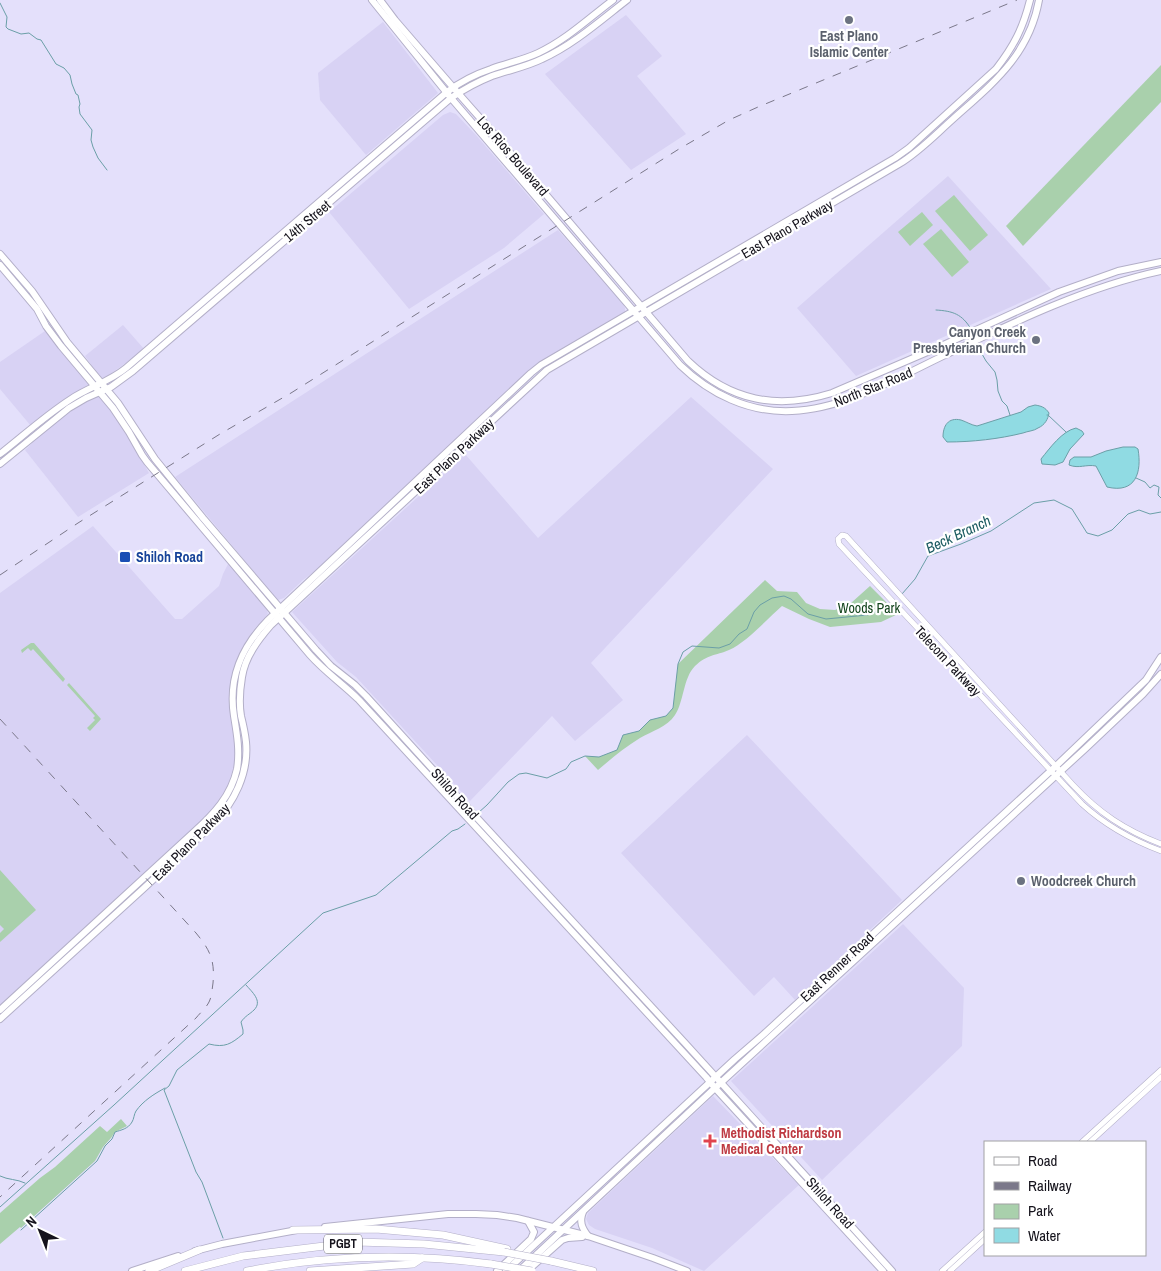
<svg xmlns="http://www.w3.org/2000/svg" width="1161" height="1271" font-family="'Archivo Narrow',sans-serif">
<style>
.built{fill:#d8d2f4}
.green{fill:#a9d0ac}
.water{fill:#90dbe3;stroke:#6b9fa7}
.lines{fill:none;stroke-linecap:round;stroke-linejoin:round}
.stream{stroke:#6b9fa7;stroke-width:1}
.minor-casing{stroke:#b3afc8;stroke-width:6}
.major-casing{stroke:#b3afc8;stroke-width:8}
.highway-casing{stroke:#b3afc8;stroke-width:8}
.minor{stroke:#fff;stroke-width:5}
.major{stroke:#fff;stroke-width:6}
.highway{stroke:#fff;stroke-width:7}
.rail{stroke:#7b788a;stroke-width:1;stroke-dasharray:9 9;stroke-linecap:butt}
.highway-bridge-casing{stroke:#b3afc8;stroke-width:8;stroke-linecap:butt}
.highway-bridge{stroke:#fff;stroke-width:7}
.worship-dot{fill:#6b7280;stroke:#fff;stroke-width:2}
.transit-dot{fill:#1a4fb4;stroke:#fff;stroke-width:2}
.health-dot{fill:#e0444e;stroke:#fff;stroke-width:2}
.labels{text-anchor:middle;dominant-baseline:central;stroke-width:4.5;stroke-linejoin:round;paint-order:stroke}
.shield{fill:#fff;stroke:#5b5a60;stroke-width:1}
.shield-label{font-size:12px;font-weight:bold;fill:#15131c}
.worship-label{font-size:14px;font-weight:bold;fill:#5b616d;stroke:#fff}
.street-label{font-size:14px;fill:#15131c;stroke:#fff}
.transit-label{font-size:14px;font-weight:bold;fill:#164399;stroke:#fff;text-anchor:start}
.park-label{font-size:14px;fill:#12431b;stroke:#fff}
.health-label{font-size:14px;font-weight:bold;fill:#be3a42;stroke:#fff;text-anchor:start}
.water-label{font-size:15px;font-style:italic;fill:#1d5c62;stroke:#fff}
</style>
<rect width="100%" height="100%" fill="#e4e0fb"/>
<g class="built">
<polygon points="626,15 662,56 637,76 686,134 631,170 545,74"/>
<polygon points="383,22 438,93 366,155 320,100 318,73"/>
<polygon points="450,112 456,114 476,135 544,214 504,248 409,309 329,212 443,115"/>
<polygon points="948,176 1051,289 856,376 797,308"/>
<polygon points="558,230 623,304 625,308 625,312 623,314 534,369 315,571 303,580 284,598 278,600 274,596 175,477"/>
<polygon points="123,325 144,349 134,357 106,377 103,378 100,377 85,356"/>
<polygon points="45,331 88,382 88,385 31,426 0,389 0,362"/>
<polygon points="96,396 99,396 109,407 122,425 149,473 78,517 25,450 46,430 60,419 77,407"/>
<polygon points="691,397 773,469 591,663 623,700 575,741 552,716 470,801 356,677 337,662 292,612 465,454 538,538"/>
<polygon points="93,526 175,619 182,619 219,586 223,574 229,562 251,591 264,606 267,610 268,614 255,628 246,641 237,661 232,678 236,736 234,765 230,779 225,792 216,805 206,817 0,1006 0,593"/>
<polygon points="747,735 902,900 795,1000 774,977 754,996 621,853"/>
<polygon points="903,924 964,988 962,1046 822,1180 731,1081"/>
<polygon points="713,1096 799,1185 704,1271 652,1248 595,1229 589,1225 586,1219 588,1213"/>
</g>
<g class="green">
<polygon points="1161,65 1161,102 1023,246 1006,226"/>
<polygon points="954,195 988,235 970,251 935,211"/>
<polygon points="922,212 933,225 910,246 898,232"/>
<polygon points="941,229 969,262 952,277 923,244"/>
<path d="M765 580 777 591 797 592 806 603 820 609 835 610 851 603 870 586 898 614 881 622 830 627 809 619 782 606C767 619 747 642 729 650 715 656 708 654 695 666 683 678 684 702 675 715 667 727 652 731 640 738 625 747 611 759 598 770L585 756 599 757 617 750 623 735 639 731 650 720 666 716 673 708 678 664Z"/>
<polygon points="31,643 34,643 65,679 63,682 33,649 31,651 28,648 22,653 21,650"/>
<polygon points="69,683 101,719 90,731 87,728 95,720 93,718 95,716 67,685"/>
<polygon points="0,870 36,910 0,942 0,933 4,929 0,925"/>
<polygon points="121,1119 127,1126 115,1132 111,1138 103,1147 95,1161 21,1228 20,1227 0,1244 0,1213 40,1178 55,1167 100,1126 107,1132"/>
</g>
<g class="water">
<path d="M1035 405C1041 406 1045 407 1049 413 1048 419 1045 425 1038 428 1034 431 1028 431 1023 433 999 439 972 442 947 442L943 437C943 426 948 417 961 420 967 422 971 425 977 426L1021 412 1028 407Z"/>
<path d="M1076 428 1082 431 1084 434 1070 449 1063 462 1055 465 1042 464 1041 459C1050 448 1062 431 1076 428Z"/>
<path d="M1123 447H1135L1138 449C1142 472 1136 494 1107 487L1096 466C1086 464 1079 469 1069 465L1070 460 1074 457H1091L1106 451Z"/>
</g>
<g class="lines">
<g class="stream">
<polyline points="0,3 7,17 6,27 8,29 21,34 29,33 37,39 41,40 56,64 64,68 70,75 72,84 76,94 78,95 80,104 79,107 80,114 92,130 91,140 93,147 98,158 107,170"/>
<path d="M936 310C953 311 962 314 971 329"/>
<polyline points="982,354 986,361 995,372 997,380 998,391 1002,401 1007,406 1010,415"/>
<polyline points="1047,415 1048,415 1066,432"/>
<polyline points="1136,478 1145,482 1150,488 1154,485 1159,487 1158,495 1161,498"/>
<polyline points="902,594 915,579 928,556 961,544 991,531 1034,503 1054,500 1072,509 1087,533 1098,536 1112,530 1128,514 1139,510 1150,514 1161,512"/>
<polyline points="478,813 487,805 508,782 519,774 526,773 547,778 566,769 571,762 585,756 599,757 617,750 623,735 639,731 650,720 666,716 673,708 678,664 683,652 692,646 719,648 730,644 739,634 747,629 754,612 760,605 772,598 784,596 791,599 808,614 826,619 867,615 886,608 892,603"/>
<path d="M0 1176C8 1180 17 1179 25 1183"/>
<polyline points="0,1207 114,1105 323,913 376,895 452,831 458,829 465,824"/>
<path d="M21 1230 97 1161 105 1146 112 1139 115 1132C121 1130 128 1129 132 1122 134 1119 134 1114 136 1111 143 1101 154 1094 165 1088"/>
<path d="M223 1238 202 1182 196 1172 164 1090 169 1086 177 1070 209 1044C225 1048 231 1044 243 1034V1030L241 1022C245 1016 250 1014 254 1010 263 1001 252 992 246 985"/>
</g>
<defs>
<g id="minor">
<path d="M1161 844C1125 830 1099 813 1073 785L846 536 842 535 838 539 839 544 1082 804C1105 825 1132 840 1161 851"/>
<polyline points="1082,1142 1161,1070"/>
<polyline points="1090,1142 1161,1077"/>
<polyline points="942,1271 985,1232"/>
<polyline points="950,1271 985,1239"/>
</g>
<g id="major">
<path d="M372 0 451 98 680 365C710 394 749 413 792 411 844 409 897 378 943 356 1012 323 1086 287 1161 271"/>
<path d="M380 0 395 20 458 93 495 135 688 361C730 401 777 410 832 393L939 347 1059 292 1118 271 1161 262"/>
<polyline points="0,254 32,291 67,342 118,403 155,459 203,518 316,650 331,666 355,685 366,696 467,807 684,1042 892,1271"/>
<path d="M0 265 37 309 46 326 61 346 113 408 129 432 142 455 147 462 310 655C325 672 343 684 359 700L706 1077 715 1088 883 1271"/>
<path d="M0 454C23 436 46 415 71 399 89 387 109 382 126 368L447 92C460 82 476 74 491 69 507 63 523 60 538 53 566 40 589 18 613 0"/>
<path d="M0 464 69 408 86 398 111 387 133 371 451 98C464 89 477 82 492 76 509 70 526 67 542 59 573 45 600 21 627 0"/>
<path d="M0 1010 194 832C214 814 231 796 237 769 240 751 237 734 234 716 228 678 241 648 267 621L531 373 541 365 895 158 909 148 996 69C1014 46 1023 28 1030 0"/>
<path d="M0 1019 143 889 213 824C234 803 249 773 246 742 245 733 243 724 241 716 239 704 240 689 242 677 245 657 258 640 271 625L547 370 899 164C919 152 935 135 953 119 992 84 1029 56 1039 0"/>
<path d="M583 1212C579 1222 582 1228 588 1236"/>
<polyline points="325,1227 448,1214 476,1214 497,1215 517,1218 588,1236 653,1258 687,1271"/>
<polyline points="195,1251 222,1244 297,1230"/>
<polyline points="132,1271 178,1256"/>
<polyline points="497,1271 531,1239 534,1232 528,1221"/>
<polyline points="506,1271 735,1059 764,1034 1056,766 1146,680 1161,657"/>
<polyline points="519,1271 715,1088 1086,748 1143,694 1161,674"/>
<polyline points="527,1271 562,1240 568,1238 582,1237"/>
</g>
<g id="highway">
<polyline points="293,1230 376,1229 443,1235 507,1249"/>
<polyline points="551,1261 593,1271"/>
<polyline points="149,1271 199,1250"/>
<polyline points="185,1271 243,1256 357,1242 424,1244 504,1252"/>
<path d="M247 1271C327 1255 410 1253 491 1264"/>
<polyline points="310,1271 413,1264 422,1258"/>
</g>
</defs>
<use href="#minor" class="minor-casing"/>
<use href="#major" class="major-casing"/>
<use href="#highway" class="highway-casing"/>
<use href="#minor" class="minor"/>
<use href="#major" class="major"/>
<use href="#highway" class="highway"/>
<g class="rail">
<polyline points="0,575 78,523 220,434 291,393 679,149 729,120 758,107 1017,0"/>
<path d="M0 719 196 933C210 950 215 960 213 983 212 989 212 996 209 1002 206 1008 200 1013 196 1018L0 1197"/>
</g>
<defs>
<g id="highway-bridge">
<polyline points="504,1252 551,1261"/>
<polyline points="491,1264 532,1271"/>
</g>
</defs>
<use href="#highway-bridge" class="highway-bridge-casing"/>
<use href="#highway-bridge" class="highway-bridge"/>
</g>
<g class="worship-dot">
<circle cx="849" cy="20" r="5"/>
<circle cx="1036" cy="340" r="5"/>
<circle cx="1021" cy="881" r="5"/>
</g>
<rect class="transit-dot" x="119" y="551" width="12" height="12" rx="2.5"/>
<path class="health-dot" d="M707.5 1133.5h5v5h5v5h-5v5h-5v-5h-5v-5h5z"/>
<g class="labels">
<rect class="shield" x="324" y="1234.5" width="38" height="19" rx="4"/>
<g class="shield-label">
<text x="343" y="1244">PGBT</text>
</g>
<g class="worship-label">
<text x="849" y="36">East Plano<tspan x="849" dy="16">Islamic Center</tspan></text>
<text x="1026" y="332" text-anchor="end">Canyon Creek<tspan x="1026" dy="16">Presbyterian Church</tspan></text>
<text x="1031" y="881" text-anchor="start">Woodcreek Church</text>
</g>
<g class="street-label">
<text transform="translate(513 156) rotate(49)">Los Rios Boulevard</text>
<text transform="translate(307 221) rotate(-40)">14th Street</text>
<text transform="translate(787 229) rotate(-30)">East Plano Parkway</text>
<text transform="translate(873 387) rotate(-22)">North Star Road</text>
<text transform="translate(454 456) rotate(-43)">East Plano Parkway</text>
<text transform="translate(948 661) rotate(47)">Telecom Parkway</text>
<text transform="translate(455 794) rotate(48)">Shiloh Road</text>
<text transform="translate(191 842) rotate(-45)">East Plano Parkway</text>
<text transform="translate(837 967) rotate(-43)">East Renner Road</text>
<text transform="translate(830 1203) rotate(48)">Shiloh Road</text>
</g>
<g class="transit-label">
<text x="136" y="557">Shiloh Road</text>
</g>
<g class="park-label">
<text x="869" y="608">Woods Park</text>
</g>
<g class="health-label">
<text x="721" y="1133">Methodist Richardson<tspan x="721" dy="16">Medical Center</tspan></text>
</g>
<g class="water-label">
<text transform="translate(958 534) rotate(-25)">Beck Branch</text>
</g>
</g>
<rect x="984" y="1141" width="162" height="115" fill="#ffffff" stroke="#a1a1a4"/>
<rect x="994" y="1157" width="25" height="8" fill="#ffffff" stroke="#a1a1a4"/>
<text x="1028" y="1166" font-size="15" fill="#15131c">Road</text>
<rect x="994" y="1182" width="25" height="8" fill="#7b788a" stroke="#a1a1a4"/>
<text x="1028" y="1191" font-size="15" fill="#15131c">Railway</text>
<rect x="994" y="1204" width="25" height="15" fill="#a9d0ac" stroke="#a1a1a4"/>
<text x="1028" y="1216" font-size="15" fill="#15131c">Park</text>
<rect x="994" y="1228" width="25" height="15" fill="#90dbe3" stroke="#a1a1a4"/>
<text x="1028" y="1241" font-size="15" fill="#15131c">Water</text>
<g transform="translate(40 1231) rotate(317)" stroke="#ffffff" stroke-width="4" paint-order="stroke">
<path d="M0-4L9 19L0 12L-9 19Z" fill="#15131c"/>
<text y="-8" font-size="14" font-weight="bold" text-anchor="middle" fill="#15131c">N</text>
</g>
</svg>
